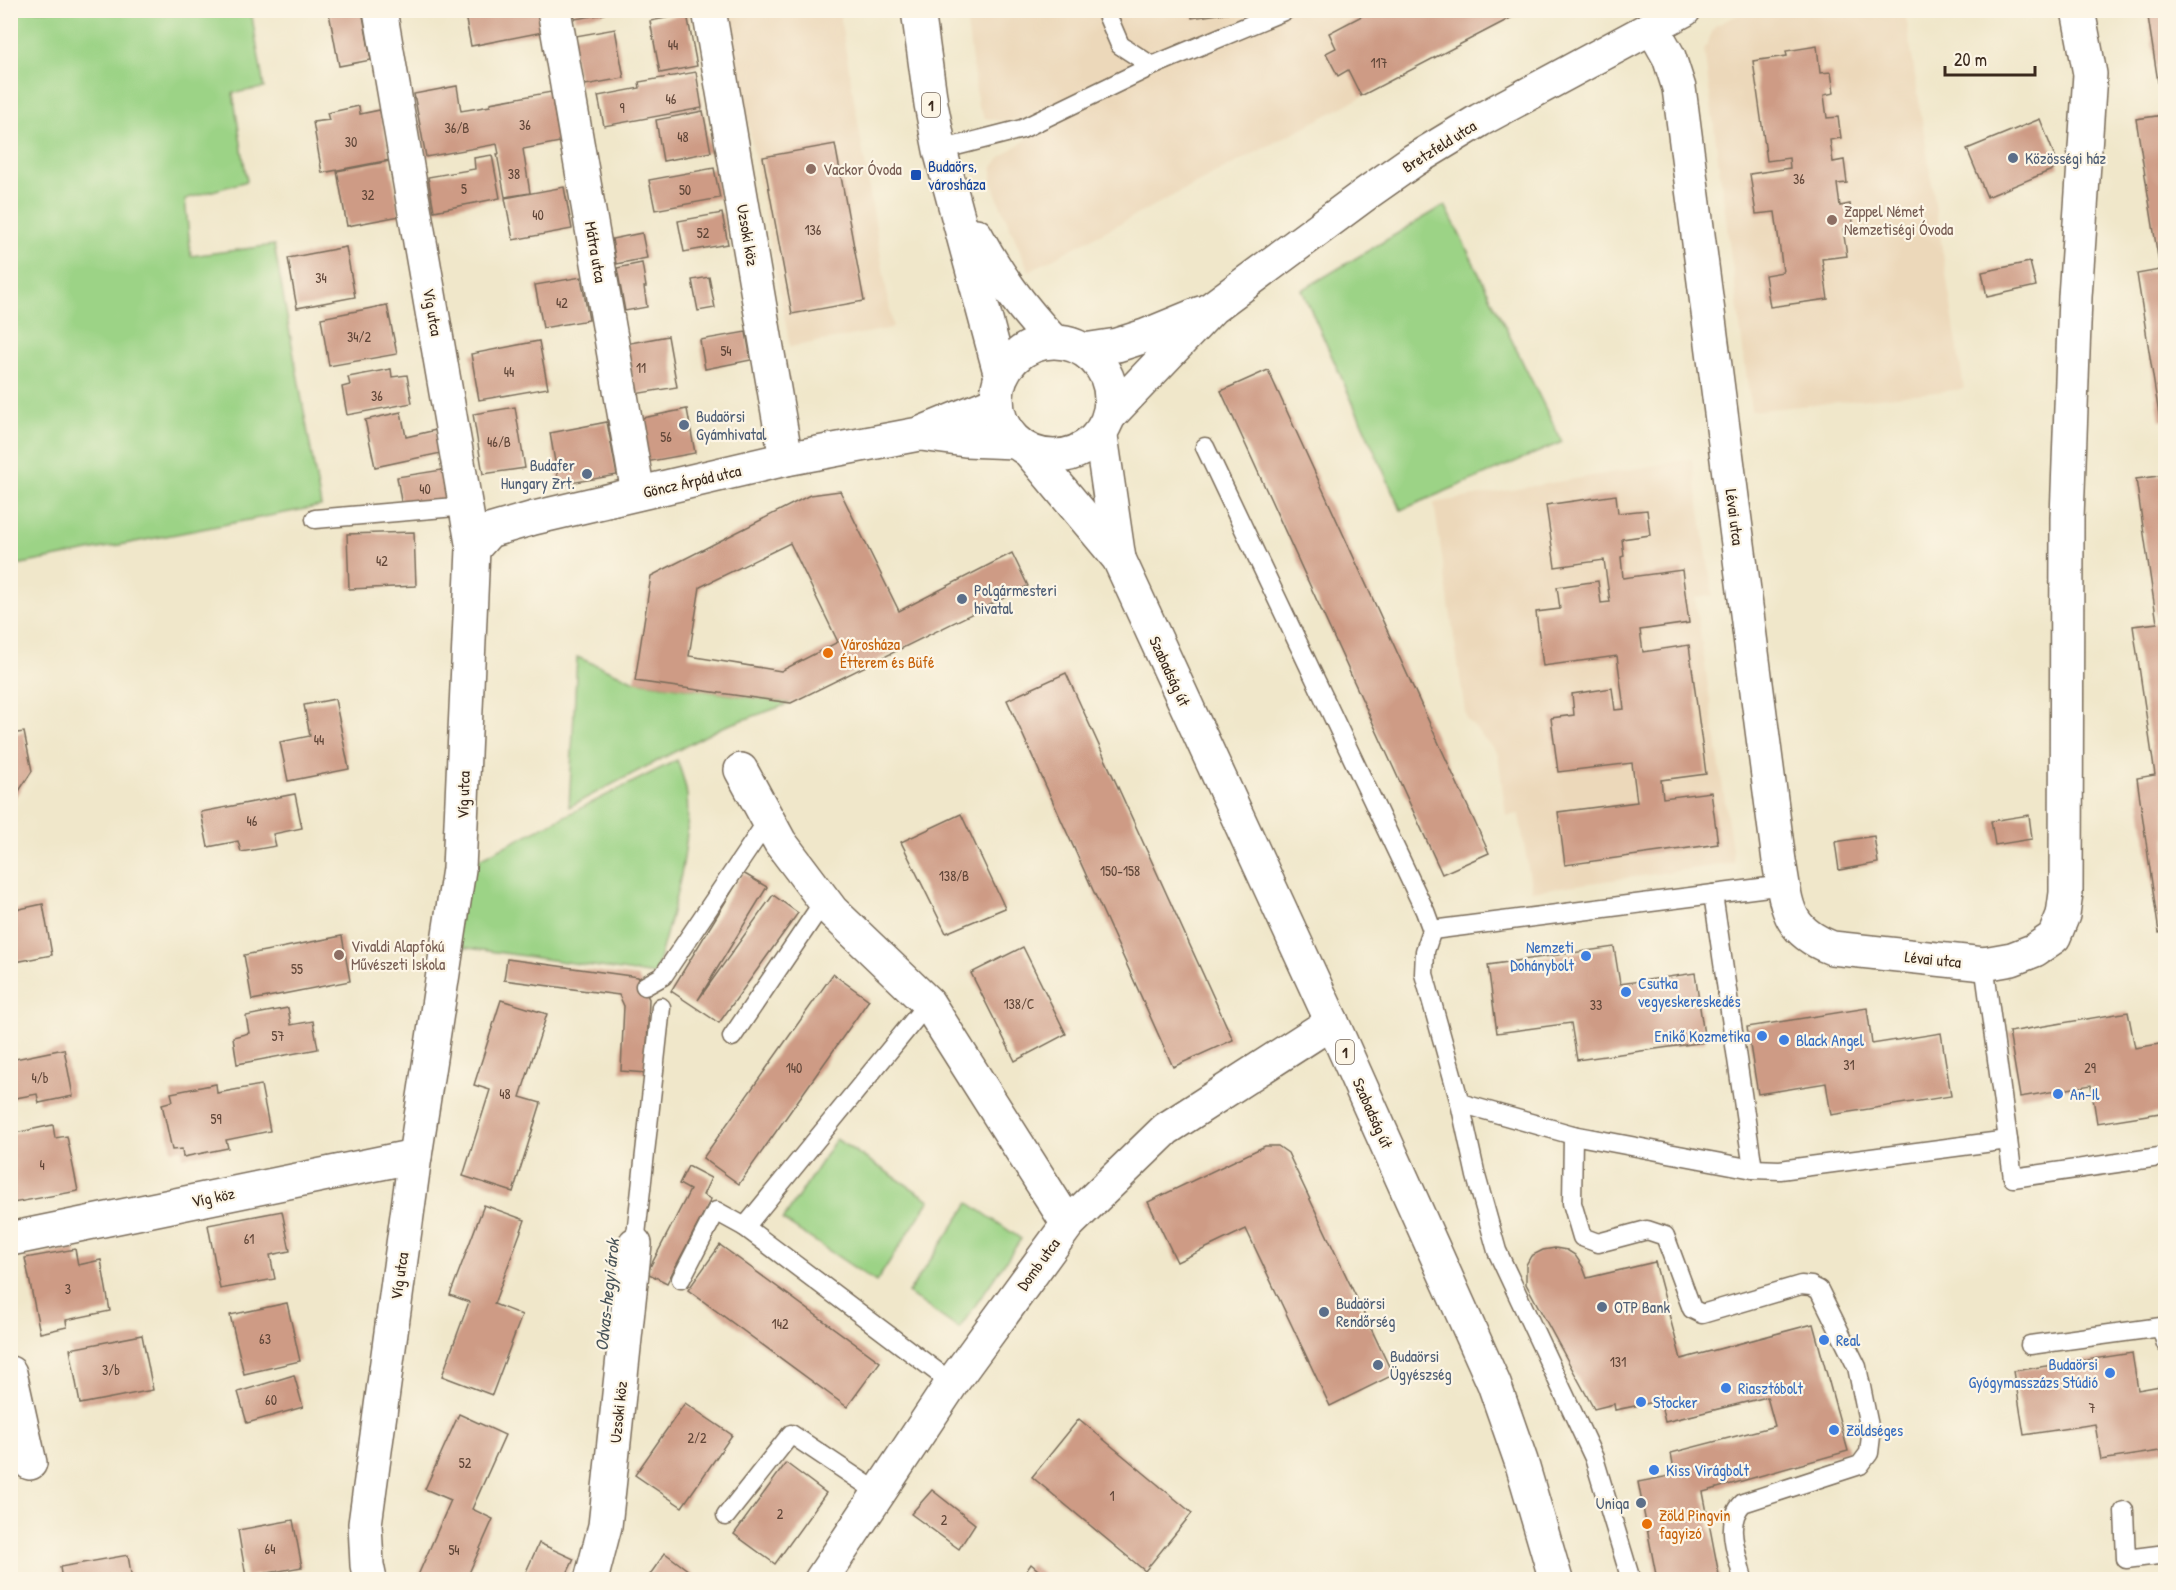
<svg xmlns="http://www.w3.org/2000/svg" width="2176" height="1590" font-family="'Patrick Hand',sans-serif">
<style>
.built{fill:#ecd8ba}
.green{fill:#9cd386;stroke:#6c7e52;stroke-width:1.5}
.building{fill:#ce9b85;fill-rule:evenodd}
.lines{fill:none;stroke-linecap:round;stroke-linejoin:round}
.lane-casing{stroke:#7a6c5a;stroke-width:21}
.street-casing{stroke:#7a6c5a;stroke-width:36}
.secondary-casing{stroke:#7a6c5a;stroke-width:36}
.primary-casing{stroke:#7a6c5a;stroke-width:36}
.lane{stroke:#fff;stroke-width:18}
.street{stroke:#fff;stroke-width:33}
.secondary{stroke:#fff;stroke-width:33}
.primary{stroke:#fff;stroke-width:33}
.service-dot{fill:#5c6f8a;stroke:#fcf5e5;stroke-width:2}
.education-dot{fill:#8d6e63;stroke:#fcf5e5;stroke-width:2}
.transit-dot{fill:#1a4fb4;stroke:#fcf5e5;stroke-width:2}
.food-dot{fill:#e8710a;stroke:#fcf5e5;stroke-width:2}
.shop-dot{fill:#3f7fe0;stroke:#fcf5e5;stroke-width:2}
.labels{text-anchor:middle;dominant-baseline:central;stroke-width:4.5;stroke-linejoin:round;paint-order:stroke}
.number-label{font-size:14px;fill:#604638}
.shield{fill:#fcf5e5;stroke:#75675a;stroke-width:1.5}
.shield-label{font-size:15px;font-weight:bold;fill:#3b2a1e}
.street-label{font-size:16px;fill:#3b2a1e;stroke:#fcf5e5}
.service-label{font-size:16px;fill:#4e5e75;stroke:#fcf5e5;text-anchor:start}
.transit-label{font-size:16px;fill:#164399;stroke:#fcf5e5;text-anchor:start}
.education-label{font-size:16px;fill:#785e54;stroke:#fcf5e5;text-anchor:start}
.food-label{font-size:16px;fill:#c56008;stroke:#fcf5e5;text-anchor:start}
.shop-label{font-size:16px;fill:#366cbe;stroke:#fcf5e5;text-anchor:start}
.water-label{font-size:18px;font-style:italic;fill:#4a555a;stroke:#fcf5e5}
</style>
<rect width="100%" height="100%" fill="#fcf5e5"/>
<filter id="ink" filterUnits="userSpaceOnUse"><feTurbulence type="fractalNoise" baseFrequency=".0167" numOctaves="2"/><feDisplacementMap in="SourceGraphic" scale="12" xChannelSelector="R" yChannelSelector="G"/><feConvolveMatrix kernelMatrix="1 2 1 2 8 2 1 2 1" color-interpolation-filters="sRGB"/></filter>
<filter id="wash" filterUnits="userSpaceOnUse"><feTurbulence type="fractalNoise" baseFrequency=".008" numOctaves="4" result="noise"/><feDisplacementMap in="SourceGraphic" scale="24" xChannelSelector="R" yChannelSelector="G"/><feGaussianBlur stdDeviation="1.35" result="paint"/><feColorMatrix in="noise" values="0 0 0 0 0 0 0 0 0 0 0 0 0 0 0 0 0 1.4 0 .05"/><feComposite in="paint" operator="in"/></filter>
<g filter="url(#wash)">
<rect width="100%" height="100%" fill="#f0e7ca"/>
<g class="built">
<polygon points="976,10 1526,11 1029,271 999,202 992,182 992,168 1002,156 1027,139 1018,119 1007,122 985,118 978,106 966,16"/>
<polygon points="727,11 839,11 893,328 790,347"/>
<polygon points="1746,11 1905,11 1964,389 1751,411 1704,50 1715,26"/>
<polygon points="1692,459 1713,595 1695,598 1734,863 1532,891 1519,814 1506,816 1498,754 1466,718 1434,503"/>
</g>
<g class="green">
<polygon points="11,10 251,11 264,88 233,93 247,181 185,199 191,256 274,245 321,506 11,566"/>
<polygon points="1445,205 1562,442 1401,510 1302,290"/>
<polygon points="577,657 635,681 791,703 720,728 569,807"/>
<path d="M677 760C681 771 686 784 687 796 692 856 670 917 655 975L448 945 459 869Z"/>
<polygon points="836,1139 930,1200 876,1282 783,1220"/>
<polygon points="969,1203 1021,1239 959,1329 908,1293"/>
</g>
<g id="blocks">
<g class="building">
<polygon points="342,10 362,10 371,60 339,66 329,13"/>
<polygon points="464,10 539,10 543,32 471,46"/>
<polygon points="573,10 604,10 604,14 575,19"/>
<polygon points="1191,10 1232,10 1232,12 1192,18"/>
<polygon points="1373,10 1526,10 1361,96 1348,70 1338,76 1326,53 1336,48 1329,33"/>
<polygon points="2147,10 2166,10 2166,420 2160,421 2137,274 2160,270 2136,119 2163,115"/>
<polygon points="687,14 697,66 660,73 650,21"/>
<polygon points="615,29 624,78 580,86 570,37"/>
<polygon points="1817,46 1820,73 1831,72 1834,93 1824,95 1827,118 1838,117 1841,138 1830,140 1833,162 1844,160 1847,183 1837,184 1840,206 1850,204 1854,228 1843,229 1847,256 1822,259 1828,299 1770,307 1765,275 1783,272 1775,212 1756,214 1750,174 1790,168 1789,158 1767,161 1753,61 1787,56 1786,51"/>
<polygon points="696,72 702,108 604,126 598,96 640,88 639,82"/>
<polygon points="457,86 461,111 490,106 490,103 551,92 560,142 523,149 530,193 505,197 497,154 499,154 497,144 426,157 414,94"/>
<polygon points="359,106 360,114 380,110 390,160 322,173 313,122 329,120 327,113"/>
<polygon points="703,111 711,152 663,161 656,120"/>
<polygon points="2040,119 2059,167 1987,197 1967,149"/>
<polygon points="835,144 864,301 792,314 763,157"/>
<polygon points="492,155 500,198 434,211 428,177 475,169 474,158"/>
<polygon points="390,161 400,216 347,226 337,171"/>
<polygon points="714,168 720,198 655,210 649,180"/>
<polygon points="564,187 572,229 513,240 505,198"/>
<polygon points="722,213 728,244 684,252 678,221"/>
<polygon points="642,233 647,258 616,264 612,239"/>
<polygon points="346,247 355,297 297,308 288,258"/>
<polygon points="2030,262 2036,286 1987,297 1982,272"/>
<polygon points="642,263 646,287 644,287 647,307 625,311 617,268"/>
<polygon points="581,277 589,320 543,328 535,285"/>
<polygon points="709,277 715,308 698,311 692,280"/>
<polygon points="387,305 397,354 329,366 321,318"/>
<polygon points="746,332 751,360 705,369 700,340"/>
<polygon points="668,336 677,387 635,394 625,344"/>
<polygon points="539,341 548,388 479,400 471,354"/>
<polygon points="391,369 392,377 407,375 412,403 347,415 342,387 350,385 348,377"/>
<polygon points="1268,370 1489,853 1442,874 1221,391"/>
<polygon points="515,407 525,468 483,474 473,414"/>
<polygon points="687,409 695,453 646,462 637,419"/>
<polygon points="401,412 406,437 436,430 441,453 375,467 365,420"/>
<polygon points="607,422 617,475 559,485 550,433"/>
<polygon points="448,469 453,499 402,507 397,477"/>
<polygon points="2166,475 2166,932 2159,933 2137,778 2155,775 2133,626 2157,623 2136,479"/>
<path d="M840 491 899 611 1012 553 1028 586 791 703 635 681 651 576 810 495ZM790 543 838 642 781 671 689 656 700 587Z"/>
<polygon points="1616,495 1618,513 1647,510 1650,535 1622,539 1624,556 1621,557 1623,578 1682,570 1689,623 1640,630 1643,652 1689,645 1706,774 1661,780 1663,798 1711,792 1718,844 1565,865 1558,812 1637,802 1632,763 1558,772 1551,718 1574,715 1572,694 1612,688 1615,710 1624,709 1617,656 1543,666 1536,612 1560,609 1557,587 1598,581 1601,603 1610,602 1604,560 1555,567 1546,505"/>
<polygon points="414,532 416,586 349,589 347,534"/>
<polygon points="1066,673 1233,1040 1173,1067 1007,700"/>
<polygon points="335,699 349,769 288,781 280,742 310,736 304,705"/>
<polygon points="24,732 32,771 10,805 10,734"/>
<polygon points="295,794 302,828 273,834 276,846 241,852 238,841 208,847 201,812"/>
<polygon points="961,814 1005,908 946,933 901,842"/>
<polygon points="2029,815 2032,839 1995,845 1991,821"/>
<polygon points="1874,836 1878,863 1839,870 1835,842"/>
<polygon points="743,873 767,887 698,1000 773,895 798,913 719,1023 671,991"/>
<polygon points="43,904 52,955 10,963 10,911"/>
<polygon points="342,936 350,981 252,1000 244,955"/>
<polygon points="1023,947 1066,1034 1015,1061 971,973"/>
<polygon points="1614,947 1620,984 1695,973 1705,1042 1577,1060 1571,1023 1497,1033 1488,965"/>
<polygon points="507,959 638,977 649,999 646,1073 621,1071 624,1006 619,995 504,980"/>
<polygon points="833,974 869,1000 739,1184 703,1158"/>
<polygon points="501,1000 547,1014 520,1097 541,1103 513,1192 463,1176 490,1090 474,1085"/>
<polygon points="288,1008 291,1025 313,1021 318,1049 237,1064 233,1037 249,1033 246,1016"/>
<polygon points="1867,1008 1872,1044 1941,1033 1951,1096 1831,1115 1826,1083 1758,1094 1747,1027"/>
<polygon points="2128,1012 2135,1048 2166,1043 2166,1112 2097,1123 2091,1085 2020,1097 2009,1032"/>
<polygon points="64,1049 73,1096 39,1103 37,1094 10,1099 10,1060"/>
<polygon points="216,1084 217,1093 261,1085 270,1131 226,1140 228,1148 183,1157 182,1149 172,1150 162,1104 173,1101 171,1093"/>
<polygon points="53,1125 55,1138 67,1136 78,1191 13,1203 10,1192 10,1134"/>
<polygon points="1265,1146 1278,1146 1288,1153 1393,1375 1330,1406 1246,1229 1177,1262 1148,1202"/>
<polygon points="688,1166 711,1178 703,1195 711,1199 667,1283 647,1273 690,1190 679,1184"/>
<polygon points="484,1205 525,1220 494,1304 522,1315 492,1395 442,1376 469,1302 450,1295"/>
<polygon points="282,1211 290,1251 270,1255 275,1279 220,1289 208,1225"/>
<polygon points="720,1245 880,1362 847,1407 688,1290"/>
<polygon points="1555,1248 1567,1250 1575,1255 1583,1267 1587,1278 1655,1262 1681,1359 1813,1324 1848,1451 1703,1492 1720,1580 1657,1580 1638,1482 1675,1475 1671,1453 1775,1426 1767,1397 1665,1422 1660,1401 1615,1410 1614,1404 1594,1409 1526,1284 1526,1265 1531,1256 1543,1250"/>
<polygon points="75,1249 78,1265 101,1260 110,1311 66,1320 67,1327 40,1333 25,1258"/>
<polygon points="287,1303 300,1361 244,1374 230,1315"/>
<polygon points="142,1335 153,1390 80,1404 70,1349"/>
<polygon points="2132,1353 2138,1390 2166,1385 2166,1450 2101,1460 2095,1424 2024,1435 2014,1371"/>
<polygon points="294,1375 303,1407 247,1423 238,1392"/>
<polygon points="685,1403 732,1435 682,1507 635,1475"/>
<polygon points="459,1414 505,1435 472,1509 493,1519 466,1580 416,1580 451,1500 425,1489"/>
<polygon points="1079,1419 1192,1513 1145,1571 1032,1477"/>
<polygon points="786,1463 826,1493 775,1564 734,1534"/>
<polygon points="932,1490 975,1524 959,1549 911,1514"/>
<polygon points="293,1520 302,1567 246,1577 238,1530"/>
<polygon points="539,1543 574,1559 564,1580 537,1580 525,1574"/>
<polygon points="665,1553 701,1580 646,1580"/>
<polygon points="128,1555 132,1580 62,1580 60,1567"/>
<polygon points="1031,1564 1050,1580 1020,1580"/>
</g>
</g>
</g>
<g filter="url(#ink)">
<use href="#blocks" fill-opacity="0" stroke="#7a6c5a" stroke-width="1.5"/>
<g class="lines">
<defs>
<g id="lane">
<polyline points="1105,10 1120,45 1152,66"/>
<polyline points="940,150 1022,129 1152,66 1286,10"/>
<polyline points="1205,447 1425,911 1432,930 1425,951 1424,974 1460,1103 1476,1176 1497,1251 1594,1458 1631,1580"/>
<polyline points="315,519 467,506"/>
<polyline points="1713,894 1753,1169"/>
<polyline points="1432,930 1784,885"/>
<polyline points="1984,964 2008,1140"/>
<polyline points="645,986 663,976 768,820"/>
<polyline points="928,1003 745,1227 952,1383"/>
<polyline points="732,1037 824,901"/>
<polyline points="1460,1103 1573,1135 1753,1169 1780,1170 2008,1140 2013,1178 2166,1156"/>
<path d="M1573 1135 1572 1203 1582 1237 1598 1243 1647 1230 1665 1236 1692 1309 1702 1314 1801 1285 1811 1286 1819 1290 1857 1367 1871 1436 1869 1453 1860 1465 1743 1503C1723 1523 1738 1555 1743 1580"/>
<polyline points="635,1244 661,1007"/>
<polyline points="681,1279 716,1211 745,1227"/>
<polyline points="2030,1345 2161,1327 2166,1344"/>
<polyline points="2124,1511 2126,1559 2166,1554"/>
<polyline points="726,1516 791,1434 879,1493"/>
</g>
<g id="street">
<polyline points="554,10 638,493"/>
<polyline points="709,10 786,459"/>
<path d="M1652 27 1669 57 1679 88 1779 861C1787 906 1785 930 1832 948L1984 964 2012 959 2035 950 2054 937 2063 915 2066 893 2067 518 2075 297 2090 74 2078 10"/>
<polyline points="921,434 965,440 1015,442"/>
<polyline points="473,549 489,531 534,518 786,459 919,434 997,402"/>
<polyline points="741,770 780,842 832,911 928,1003 1068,1224"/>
<polyline points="10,1239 415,1156"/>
<polyline points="10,1373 30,1463"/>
<polyline points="370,1580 367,1565 365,1524 415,1156 459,869 473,549 380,10"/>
<polyline points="591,1580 605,1526 635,1244"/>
<polyline points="821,1580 952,1383 1068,1224 1166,1129 1332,1022"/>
</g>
<g id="secondary">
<polyline points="1084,350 1117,345 1145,336 1201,313"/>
<polyline points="1109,416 1212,308 1367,193 1414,160 1480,120 1684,10"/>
</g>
<g id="primary">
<polyline points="918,10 931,104 940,150 1001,376"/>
<path d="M976 235C998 276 1021 307 1053 341"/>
<circle cx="1054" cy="399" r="57"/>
<polyline points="1101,436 1119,559"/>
<polyline points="1029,451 1119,559 1332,1022 1494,1384 1521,1461 1556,1580"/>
</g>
</defs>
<use href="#lane" class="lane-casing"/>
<use href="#street" class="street-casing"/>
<use href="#secondary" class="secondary-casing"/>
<use href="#primary" class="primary-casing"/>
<use href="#lane" class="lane"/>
<use href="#street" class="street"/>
<use href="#secondary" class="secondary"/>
<use href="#primary" class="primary"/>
</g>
</g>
<g class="service-dot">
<circle cx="2013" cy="158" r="6"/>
<circle cx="684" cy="425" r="6"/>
<circle cx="587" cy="474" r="6"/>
<circle cx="962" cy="599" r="6"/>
<circle cx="1602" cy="1307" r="6"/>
<circle cx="1324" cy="1312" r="6"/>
<circle cx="1378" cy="1365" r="6"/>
<circle cx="1641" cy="1503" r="6"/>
</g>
<g class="education-dot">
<circle cx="811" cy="169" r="6"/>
<circle cx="1832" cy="220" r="6"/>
<circle cx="339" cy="955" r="6"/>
</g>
<rect class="transit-dot" x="910" y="169" width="12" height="12" rx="3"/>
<g class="food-dot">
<circle cx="828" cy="653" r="6"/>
<circle cx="1647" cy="1524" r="6"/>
</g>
<g class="shop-dot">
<circle cx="1586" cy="956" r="6"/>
<circle cx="1626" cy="992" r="6"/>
<circle cx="1762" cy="1036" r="6"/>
<circle cx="1784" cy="1040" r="6"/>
<circle cx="2058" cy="1094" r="6"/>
<circle cx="1824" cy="1340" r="6"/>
<circle cx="2110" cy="1373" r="6"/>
<circle cx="1726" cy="1388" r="6"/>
<circle cx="1641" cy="1402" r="6"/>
<circle cx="1834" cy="1430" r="6"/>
<circle cx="1654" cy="1470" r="6"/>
</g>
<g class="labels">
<g class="number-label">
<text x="673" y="44">44</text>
<text x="1379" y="62">117</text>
<text x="671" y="98">46</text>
<text x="622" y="107">9</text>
<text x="525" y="124">36</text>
<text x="457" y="127">36/B</text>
<text x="683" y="136">48</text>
<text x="351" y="141">30</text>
<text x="514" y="173">38</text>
<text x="1799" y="178">36</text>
<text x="464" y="188">5</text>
<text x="685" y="189">50</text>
<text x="368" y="194">32</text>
<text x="538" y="214">40</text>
<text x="813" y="229">136</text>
<text x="703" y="232">52</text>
<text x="321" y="277">34</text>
<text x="562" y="302">42</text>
<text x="359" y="336">34/2</text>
<text x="726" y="350">54</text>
<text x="641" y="367">11</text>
<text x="509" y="371">44</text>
<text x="377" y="395">36</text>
<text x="666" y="436">56</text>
<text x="499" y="441">46/B</text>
<text x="425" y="488">40</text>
<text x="382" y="560">42</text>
<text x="319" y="739">44</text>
<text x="252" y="820">46</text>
<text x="1120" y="870">150-158</text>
<text x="954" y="875">138/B</text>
<text x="297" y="968">55</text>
<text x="1019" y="1003">138/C</text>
<text x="1596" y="1004">33</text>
<text x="278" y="1035">57</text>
<text x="1849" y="1064">31</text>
<text x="794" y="1067">140</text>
<text x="2090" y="1067">29</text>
<text x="40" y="1077">4/b</text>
<text x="505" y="1093">48</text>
<text x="216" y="1118">59</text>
<text x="42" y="1164">4</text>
<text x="249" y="1238">61</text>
<text x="68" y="1288">3</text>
<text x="780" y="1323">142</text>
<text x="265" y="1338">63</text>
<text x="1618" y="1361">131</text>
<text x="111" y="1369">3/b</text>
<text x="271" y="1399">60</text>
<text x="2092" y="1407">7</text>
<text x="697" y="1437">2/2</text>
<text x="465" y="1462">52</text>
<text x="1112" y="1495">1</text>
<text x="780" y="1513">2</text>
<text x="944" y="1519">2</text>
<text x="270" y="1548">64</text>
<text x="454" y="1549">54</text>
</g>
<g class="shield">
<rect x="922" y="93" width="18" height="24" rx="4.5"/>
<rect x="1336" y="1040" width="18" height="24" rx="4.5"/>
</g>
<g class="shield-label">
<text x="931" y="105">1</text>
<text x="1345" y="1052">1</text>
</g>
<g class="street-label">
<text transform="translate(1439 146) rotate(-32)">Bretzfeld utca</text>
<text transform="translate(748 235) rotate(80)">Uzsoki köz</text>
<text transform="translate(596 252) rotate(80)">Mátra utca</text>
<text transform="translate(433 312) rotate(80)">Víg utca</text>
<text transform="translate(692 481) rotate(-13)">Göncz Árpád utca</text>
<text transform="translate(1735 517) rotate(83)">Lévai utca</text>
<text transform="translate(1170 671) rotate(65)">Szabadság út</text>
<text transform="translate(463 795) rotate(-88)">Víg utca</text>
<text transform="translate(1933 959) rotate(6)">Lévai utca</text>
<text transform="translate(1373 1113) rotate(66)">Szabadság út</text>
<text transform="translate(213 1197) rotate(-12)">Víg köz</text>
<text transform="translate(1038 1264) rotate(-54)">Domb utca</text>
<text transform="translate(399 1276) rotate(-82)">Víg utca</text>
<text transform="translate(618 1412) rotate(-84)">Uzsoki köz</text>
</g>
<g class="service-label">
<text x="2025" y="158">Közösségi ház</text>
<text x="696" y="416">Budaörsi<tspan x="696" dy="18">Gyámhivatal</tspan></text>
<text x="575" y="465" text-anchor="end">Budafer<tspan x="575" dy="18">Hungary Zrt.</tspan></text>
<text x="974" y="590">Polgármesteri<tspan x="974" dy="18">hivatal</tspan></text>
<text x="1336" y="1303">Budaörsi<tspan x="1336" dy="18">Rendőrség</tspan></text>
<text x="1614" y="1307">OTP Bank</text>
<text x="1390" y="1356">Budaörsi<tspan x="1390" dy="18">Ügyészség</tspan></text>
<text x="1629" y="1503" text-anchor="end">Uniqa</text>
</g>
<g class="transit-label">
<text x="928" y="166">Budaörs,<tspan x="928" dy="18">városháza</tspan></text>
</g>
<g class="education-label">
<text x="823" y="169">Vackor Óvoda</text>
<text x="1844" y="211">Zappel Német<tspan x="1844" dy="18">Nemzetiségi Óvoda</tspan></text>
<text x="351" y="946">Vivaldi Alapfokú<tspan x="351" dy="18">Művészeti Iskola</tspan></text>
</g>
<g class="food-label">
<text x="840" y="644">Városháza<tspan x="840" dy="18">Étterem és Büfé</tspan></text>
<text x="1659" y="1515">Zöld Pingvin<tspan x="1659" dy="18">fagyizó</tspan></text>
</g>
<g class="shop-label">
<text x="1574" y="947" text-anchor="end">Nemzeti<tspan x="1574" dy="18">Dohánybolt</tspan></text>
<text x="1638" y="983">Csutka<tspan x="1638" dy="18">vegyeskereskedés</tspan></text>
<text x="1750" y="1036" text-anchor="end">Enikő Kozmetika</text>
<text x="1796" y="1040">Black Angel</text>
<text x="2070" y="1094">An-Il</text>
<text x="1836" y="1340">Real</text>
<text x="2098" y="1364" text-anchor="end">Budaörsi<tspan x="2098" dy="18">Gyógymasszázs Stúdió</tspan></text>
<text x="1738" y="1388">Riasztóbolt</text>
<text x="1653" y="1402">Stocker</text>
<text x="1846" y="1430">Zöldséges</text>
<text x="1666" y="1470">Kiss Virágbolt</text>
</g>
<g class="water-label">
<text transform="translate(607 1295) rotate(-84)">Odvas-hegyi árok</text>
</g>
</g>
<rect width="2176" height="1590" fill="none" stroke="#fcf5e5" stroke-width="36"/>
<path d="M1945 66v9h90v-9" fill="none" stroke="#3b2a1e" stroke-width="3"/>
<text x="1954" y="66" font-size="18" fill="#3b2a1e" stroke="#fcf5e5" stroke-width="4.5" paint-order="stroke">20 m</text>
</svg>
